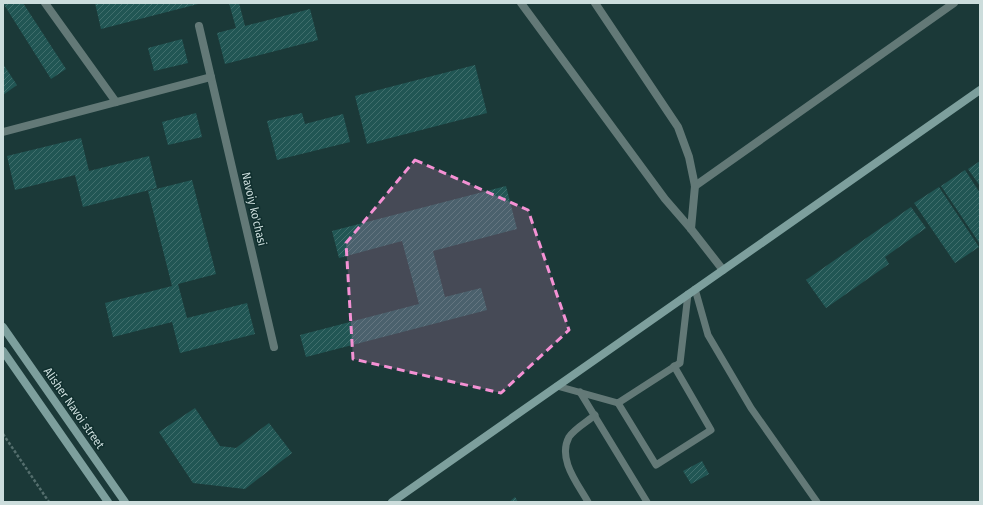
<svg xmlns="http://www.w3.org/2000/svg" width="983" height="505" font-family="'Fira Sans Condensed',sans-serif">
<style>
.building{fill:url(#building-hatch)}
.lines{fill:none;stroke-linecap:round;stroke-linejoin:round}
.path{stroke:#546e6d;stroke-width:2.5;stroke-dasharray:3 2;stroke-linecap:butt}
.lane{stroke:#637977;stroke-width:7}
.street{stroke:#637977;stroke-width:8}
.secondary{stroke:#7d9f9d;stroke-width:8}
.marked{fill:#f491d4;fill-opacity:0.2;stroke:#f491d4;stroke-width:3;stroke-dasharray:8 5;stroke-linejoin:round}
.labels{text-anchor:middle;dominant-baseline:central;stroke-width:3;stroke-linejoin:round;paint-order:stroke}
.street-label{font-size:12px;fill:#ccdddc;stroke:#102f2e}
</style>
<defs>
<pattern id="building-hatch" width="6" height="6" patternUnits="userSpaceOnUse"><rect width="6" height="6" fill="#215654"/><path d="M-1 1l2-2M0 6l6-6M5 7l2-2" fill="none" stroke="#406e6c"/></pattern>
</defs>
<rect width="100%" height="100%" fill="#1b3938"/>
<g class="building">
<polygon points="3,3 23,3 66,69 51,79"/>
<polygon points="95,3 198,3 198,4 101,29"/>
<polygon points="229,3 239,3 245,26 310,9 318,40 225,64 217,33 236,28"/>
<polygon points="182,39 188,63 154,71 148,48"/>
<polygon points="3,64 17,85 3,95"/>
<polygon points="475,65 487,113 367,144 355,96"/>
<polygon points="196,113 202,137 168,145 162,122"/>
<polygon points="302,113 305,124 343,114 350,142 277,160 267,121"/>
<polygon points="81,138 89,171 149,156 157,188 83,207 75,175 15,190 7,156"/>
<polygon points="980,161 980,186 968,169"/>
<polygon points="965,170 980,193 980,244 941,186"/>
<polygon points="192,180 216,274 178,284 187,318 247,303 255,334 180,353 172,322 113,337 105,303 172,286 148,191"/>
<polygon points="506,186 517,229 433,251 445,297 481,288 487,310 306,357 300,335 419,304 402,241 339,258 332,231"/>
<polygon points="939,187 979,247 955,263 914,203"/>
<polygon points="911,207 926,228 885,257 889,264 826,308 806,280"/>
<polygon points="195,408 220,446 236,448 269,423 292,453 245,489 193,483 159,432"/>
<polygon points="702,461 709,474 691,484 683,471"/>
<polygon points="515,497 518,502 509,502"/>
</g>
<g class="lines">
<polyline class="path" points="3,434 49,502"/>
<g class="lane">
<polyline points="695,289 708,335 751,408 817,502"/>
<polyline points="557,386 618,403 680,363 688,294"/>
<polyline points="580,392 647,502"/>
<polyline points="618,403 656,465 711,430 674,366"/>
<path d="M588 502C578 484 557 459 569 437 574 429 588 421 595 415"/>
</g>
<g class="street">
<polyline points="45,3 116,102"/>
<polyline points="521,3 665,199 691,229 723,270"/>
<polyline points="595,3 678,127 689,157 695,186 691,229"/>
<polyline points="199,26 274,347"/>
<polyline points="3,132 211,77"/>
<polyline points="695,186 954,3"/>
</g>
<g class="secondary">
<polyline points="3,327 125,502"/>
<polyline points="3,351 108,502"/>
<polyline points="392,502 980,90"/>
</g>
</g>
<path class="marked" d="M415 160 528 210 569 330 501 393 353 359 346 243Z"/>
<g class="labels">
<g class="street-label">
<text transform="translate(254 209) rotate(77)">Navoiy ko'chasi</text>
<text transform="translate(74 408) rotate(55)">Alisher Navoi street</text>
</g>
</g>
<rect width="983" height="505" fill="none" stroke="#ccdddc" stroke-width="8"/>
</svg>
